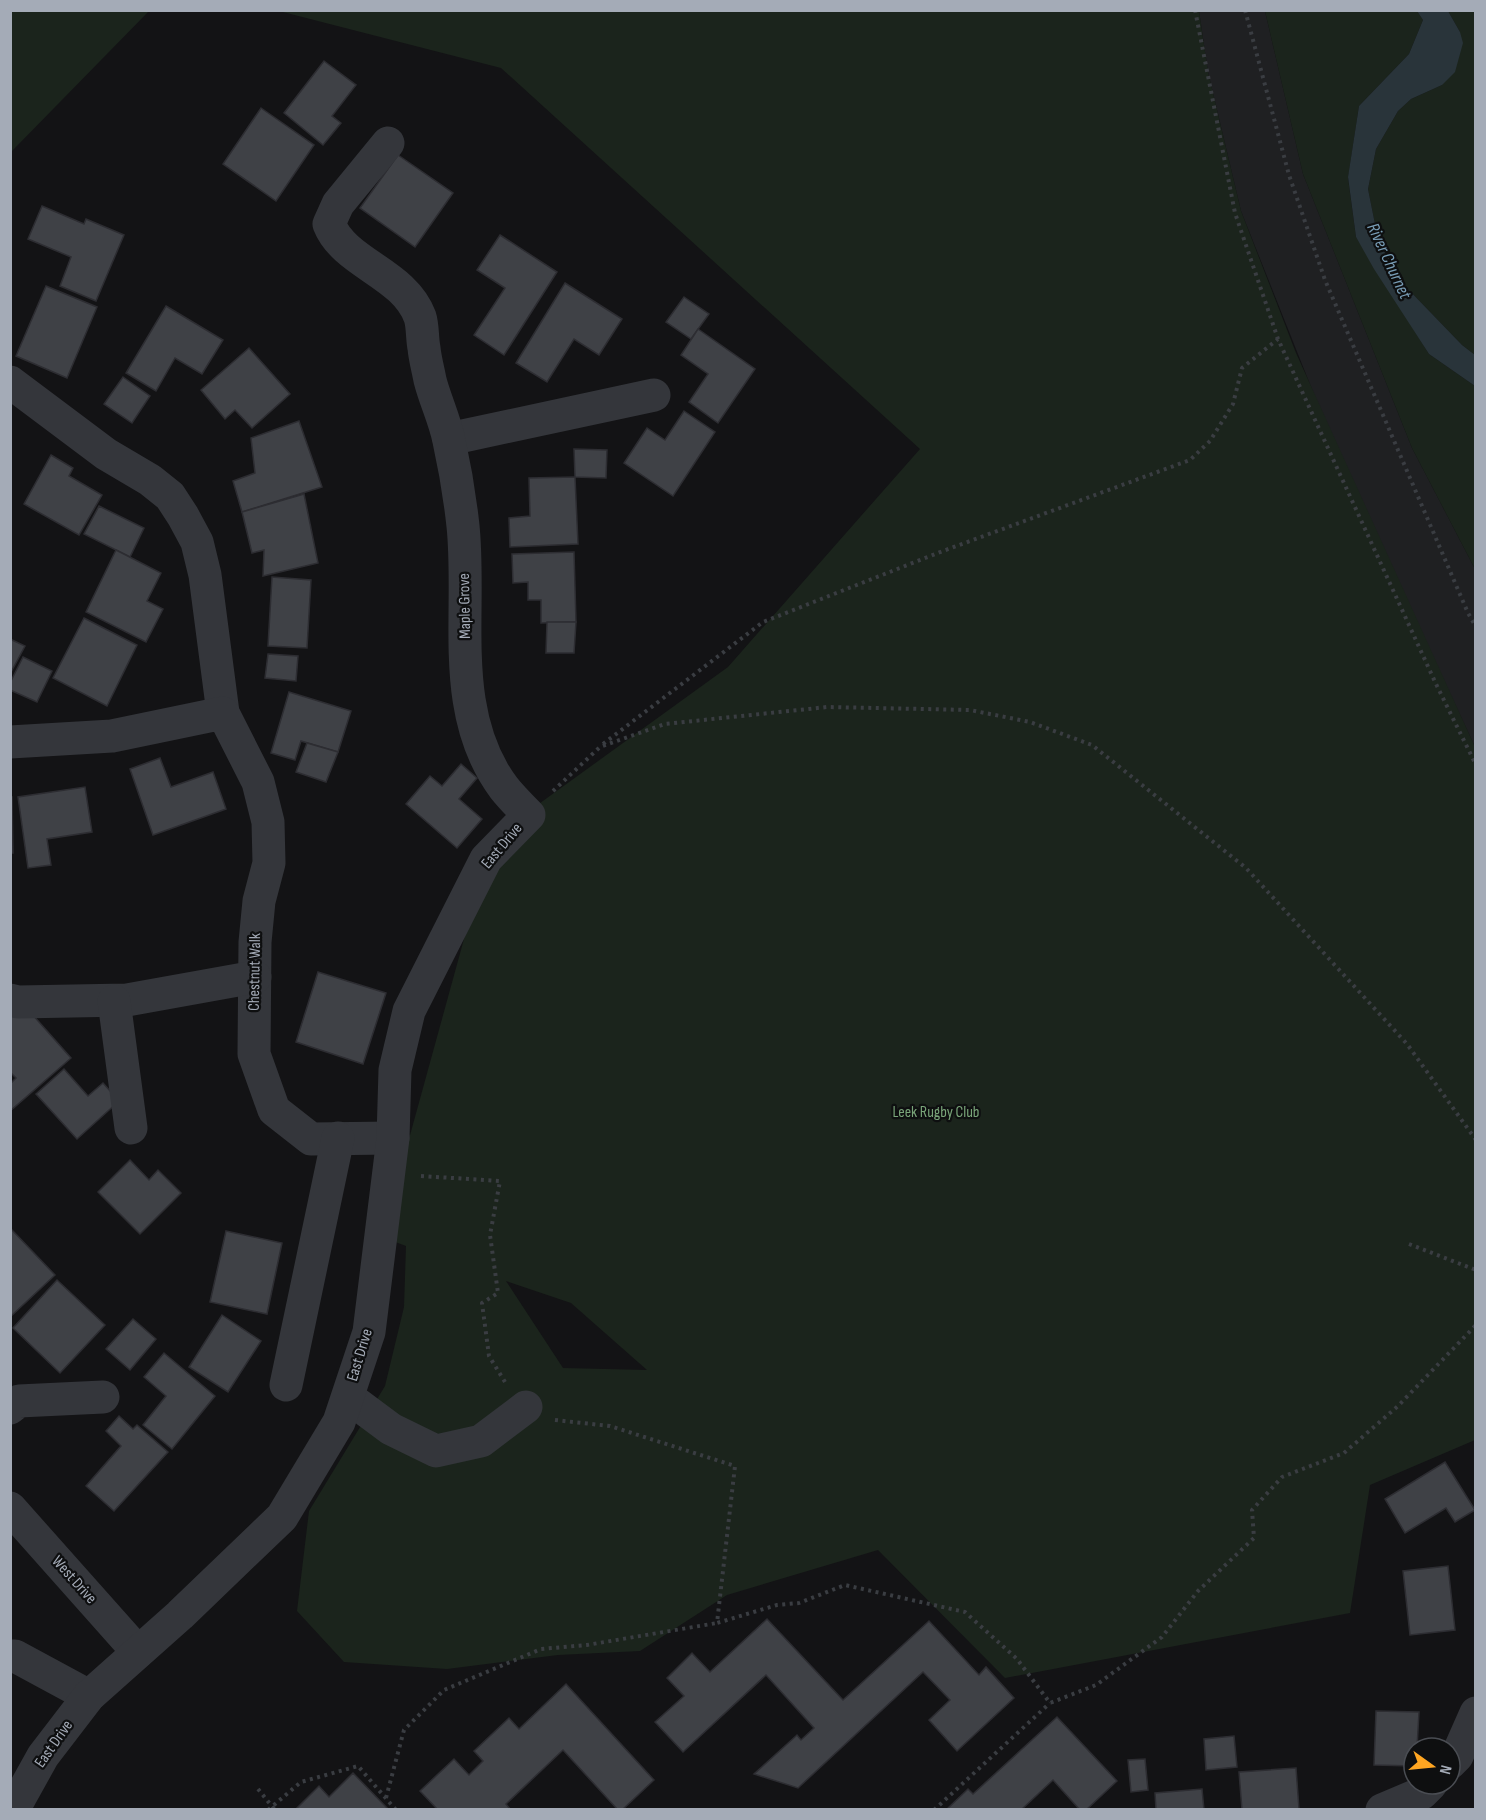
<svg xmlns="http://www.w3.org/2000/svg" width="1486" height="1820" font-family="'Sofia Sans Condensed',sans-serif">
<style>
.built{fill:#1f2022}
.green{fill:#1b241c;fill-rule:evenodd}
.water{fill:#29343a}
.building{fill:#3f4146;stroke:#2d2d32;stroke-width:1.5}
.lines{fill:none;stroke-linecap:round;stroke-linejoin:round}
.path{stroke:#3a3d42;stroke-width:4;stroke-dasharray:3 4.5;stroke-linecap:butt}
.minor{stroke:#34363b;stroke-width:33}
.labels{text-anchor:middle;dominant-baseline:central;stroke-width:4.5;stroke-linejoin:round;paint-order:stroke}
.street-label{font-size:16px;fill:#a4abb7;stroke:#0e0f10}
.park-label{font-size:16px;fill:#79a479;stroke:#0e0f10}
.water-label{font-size:18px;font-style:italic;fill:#789cb5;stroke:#0e0f10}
</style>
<rect width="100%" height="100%" fill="#131315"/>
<polygon class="built" points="1199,11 1265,11 1303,174 1412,448 1475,569 1475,747 1333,442 1241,211 1208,72"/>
<g class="green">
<polygon points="11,10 149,11 11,152 10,11"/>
<path d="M279 11H1199L1208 72 1241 211 1296 353 1475 747V1440L1370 1485 1350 1613 1005 1678 878 1550 727 1595 640 1651 558 1655 447 1669 344 1662 297 1611 309 1511 385 1386 404 1307 406 1246 382 1237 486 859 536 806 728 667 920 449 501 68ZM506 1281 571 1303 647 1370 563 1368Z"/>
<polygon points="1265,11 1417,11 1423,20 1409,54 1359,106 1348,178 1356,237 1429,354 1475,386 1475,569 1412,448 1303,174"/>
<polygon points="1448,11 1475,11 1475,355 1462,345 1405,286 1377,234 1368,189 1376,149 1398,111 1411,99 1442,85 1460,32"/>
</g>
<polygon class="water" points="1417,11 1448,11 1460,32 1463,43 1455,72 1442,85 1411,99 1398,111 1376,149 1368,189 1377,234 1405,286 1462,345 1475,355 1475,386 1429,354 1374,269 1356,237 1348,177 1359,106 1409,54 1423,20"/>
<g class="building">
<polygon points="324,61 356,85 332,116 341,123 323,145 284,113"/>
<polygon points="261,108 314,145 276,201 223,164"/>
<polygon points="398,155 453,193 415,247 360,208"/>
<polygon points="42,206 84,224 86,219 124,235 96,301 60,286 71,257 28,239"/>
<polygon points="500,235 557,272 504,355 474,335 505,288 477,270"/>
<polygon points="565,283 622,319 599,355 574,339 547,382 516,363"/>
<polygon points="46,286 97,307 67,378 16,356"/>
<polygon points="684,297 709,314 691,339 666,322"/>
<polygon points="166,306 223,340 202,374 175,358 156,391 126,373"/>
<polygon points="698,329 755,369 718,423 689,402 708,374 681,355"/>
<polygon points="249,348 290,394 252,428 235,410 225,419 201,390"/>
<polygon points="123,377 150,396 132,423 104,404"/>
<polygon points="684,411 715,432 673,496 624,463 647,428 665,440"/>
<polygon points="299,421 322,487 242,512 233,481 255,473 251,438"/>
<polygon points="574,449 607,450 606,478 575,477"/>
<polygon points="51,455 73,468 69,476 102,495 79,535 24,504"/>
<polygon points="575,477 578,544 510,547 509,518 530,516 529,478"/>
<polygon points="304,494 318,563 263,576 264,550 252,553 242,512"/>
<polygon points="99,506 144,528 130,557 84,534"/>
<polygon points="116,550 161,573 147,601 163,609 146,642 86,612"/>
<polygon points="574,552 576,622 541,623 541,600 528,600 528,582 513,583 512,554"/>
<polygon points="272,577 311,580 307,648 268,646"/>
<polygon points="84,618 137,645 107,706 53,678"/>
<polygon points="547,622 576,622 574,653 546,653"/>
<polygon points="10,639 25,646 10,674"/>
<polygon points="268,654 298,656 296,681 265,678"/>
<polygon points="23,657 52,671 37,702 10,690 10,683"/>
<polygon points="289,692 351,711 338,752 301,741 295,760 271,753"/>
<polygon points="307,743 338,752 326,782 296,772"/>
<polygon points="160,758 171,787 213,772 226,809 153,835 130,769"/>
<polygon points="461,764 477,778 459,799 482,819 457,848 406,804 430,776 442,786"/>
<polygon points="85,787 92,832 47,839 51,865 28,868 18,797"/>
<polygon points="10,797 12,797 13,853 10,853"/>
<polygon points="318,972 386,993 363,1064 296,1042"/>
<polygon points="23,1004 71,1058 10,1111 10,1084 16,1078 10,1072 10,1014"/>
<polygon points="64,1069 88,1096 103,1083 119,1101 77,1139 36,1094"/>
<polygon points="130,1160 149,1180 158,1170 181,1193 140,1234 98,1192"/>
<polygon points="12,1230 55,1275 10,1317 10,1232"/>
<polygon points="226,1231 282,1243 267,1314 210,1302"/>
<polygon points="57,1280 105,1325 60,1373 13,1328"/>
<polygon points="222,1315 261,1341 228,1392 189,1367"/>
<polygon points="133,1319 156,1339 130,1370 106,1349"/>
<polygon points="164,1353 215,1396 172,1449 143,1425 166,1396 144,1377"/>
<polygon points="119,1416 133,1429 137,1425 168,1452 114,1511 86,1486 121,1446 106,1431"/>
<polygon points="1445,1462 1475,1510 1455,1522 1446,1508 1405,1533 1385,1499"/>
<polygon points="1448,1566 1455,1630 1410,1635 1403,1571"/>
<polygon points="767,1619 843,1700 929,1621 979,1675 986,1667 1014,1698 957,1751 929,1720 950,1700 923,1672 798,1788 754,1774 797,1735 801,1740 814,1728 766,1675 683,1752 655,1722 684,1696 667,1678 692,1653 710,1672"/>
<polygon points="566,1684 654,1780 622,1810 618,1810 563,1750 506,1804 511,1810 438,1810 420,1791 454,1759 469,1775 483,1761 474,1751 509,1718 519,1729"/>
<polygon points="1376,1711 1419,1712 1417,1748 1414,1748 1414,1766 1374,1765"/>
<polygon points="1057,1717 1117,1781 1086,1810 1080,1810 1053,1780 1021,1810 946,1810 968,1789 973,1794"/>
<polygon points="1234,1736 1237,1767 1206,1770 1204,1739"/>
<polygon points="1145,1759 1148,1790 1131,1792 1128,1760"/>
<polygon points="1296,1768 1299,1809 1242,1810 1239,1772"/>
<polygon points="353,1773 389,1810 295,1810 319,1786 329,1797"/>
<polygon points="1202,1789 1204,1810 1156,1810 1155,1793"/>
</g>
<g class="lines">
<g class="path">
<polyline points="1195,10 1235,213 1278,339 1436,684 1476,765"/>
<polyline points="1245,10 1289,175 1325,280 1468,613 1476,627"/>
<polyline points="603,744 763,622 943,551 1190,460 1210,441 1233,404 1242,368 1278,339"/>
<polyline points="553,791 600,747 665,724 827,707 970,710 1030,722 1092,745 1246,868 1407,1044 1476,1140"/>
<polyline points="421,1176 500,1181 490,1235 498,1293 482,1303 489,1356 505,1382"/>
<polyline points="1409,1244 1476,1270"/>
<polyline points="555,1420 610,1426 735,1466 717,1623 777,1605 799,1603 845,1585 965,1612 1017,1659 1050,1703 1096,1685 1162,1637 1198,1591 1254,1538 1252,1510 1282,1477 1344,1453 1398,1406 1476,1325"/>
<polyline points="258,1789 275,1810"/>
<polyline points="386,1798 404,1730 444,1690 541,1649 587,1645 717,1623"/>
<polyline points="268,1810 301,1782 358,1766 396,1810"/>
<polyline points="934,1810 1050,1703"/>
</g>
<g class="minor">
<polyline points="10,382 106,454 150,480 170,496 183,516 197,542 205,575 223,713"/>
<polyline points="449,439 654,395"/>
<polyline points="10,742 112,736 223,713 258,782 268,822 269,863 259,901 255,942 254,1054 274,1110 311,1139 393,1138"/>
<polyline points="10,1000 18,1002 127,1000 255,977"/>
<polyline points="114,1001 131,1128"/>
<polyline points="286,1385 338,1138"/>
<polyline points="348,1397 391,1429 436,1451 481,1441 526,1407"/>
<polyline points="10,1408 19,1401 103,1397"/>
<polyline points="10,1508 138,1652"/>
<polyline points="10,1656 15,1656 89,1696"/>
<polyline points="1450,1763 1457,1756 1476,1713"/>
<path d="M13 1810 43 1756 89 1696 180 1615 282 1517 339 1422 369 1332 393 1138 395 1070 409 1011 486 859 529 815C520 806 511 797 504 788 447 712 472 613 463 526 460 498 455 468 449 441 445 420 435 400 430 380 428 369 425 359 424 348 422 339 423 326 420 317 404 273 345 264 329 224L338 204 388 143"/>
<polyline points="1382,1810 1422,1793 1431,1784"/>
</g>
</g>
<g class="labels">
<g class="street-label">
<text transform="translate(465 606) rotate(-91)">Maple Grove</text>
<text transform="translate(502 846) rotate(-50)">East Drive</text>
<text transform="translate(255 972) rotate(-89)">Chestnut Walk</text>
<text transform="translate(360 1355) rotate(-73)">East Drive</text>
<text transform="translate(74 1580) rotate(48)">West Drive</text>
<text transform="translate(54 1744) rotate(-55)">East Drive</text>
</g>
<g class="park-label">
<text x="936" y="1112">Leek Rugby Club</text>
</g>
<g class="water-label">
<text transform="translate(1389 261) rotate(65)">River Churnet</text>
</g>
</g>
<rect width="1486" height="1820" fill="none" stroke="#a4abb7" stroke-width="24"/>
<g transform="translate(1432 1766) rotate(105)"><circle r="28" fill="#0e0f10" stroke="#4a4d53" stroke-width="1.5"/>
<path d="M0-4.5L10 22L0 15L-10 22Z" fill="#ffa622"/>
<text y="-9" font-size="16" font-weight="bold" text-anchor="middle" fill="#a4abb7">N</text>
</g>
</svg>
